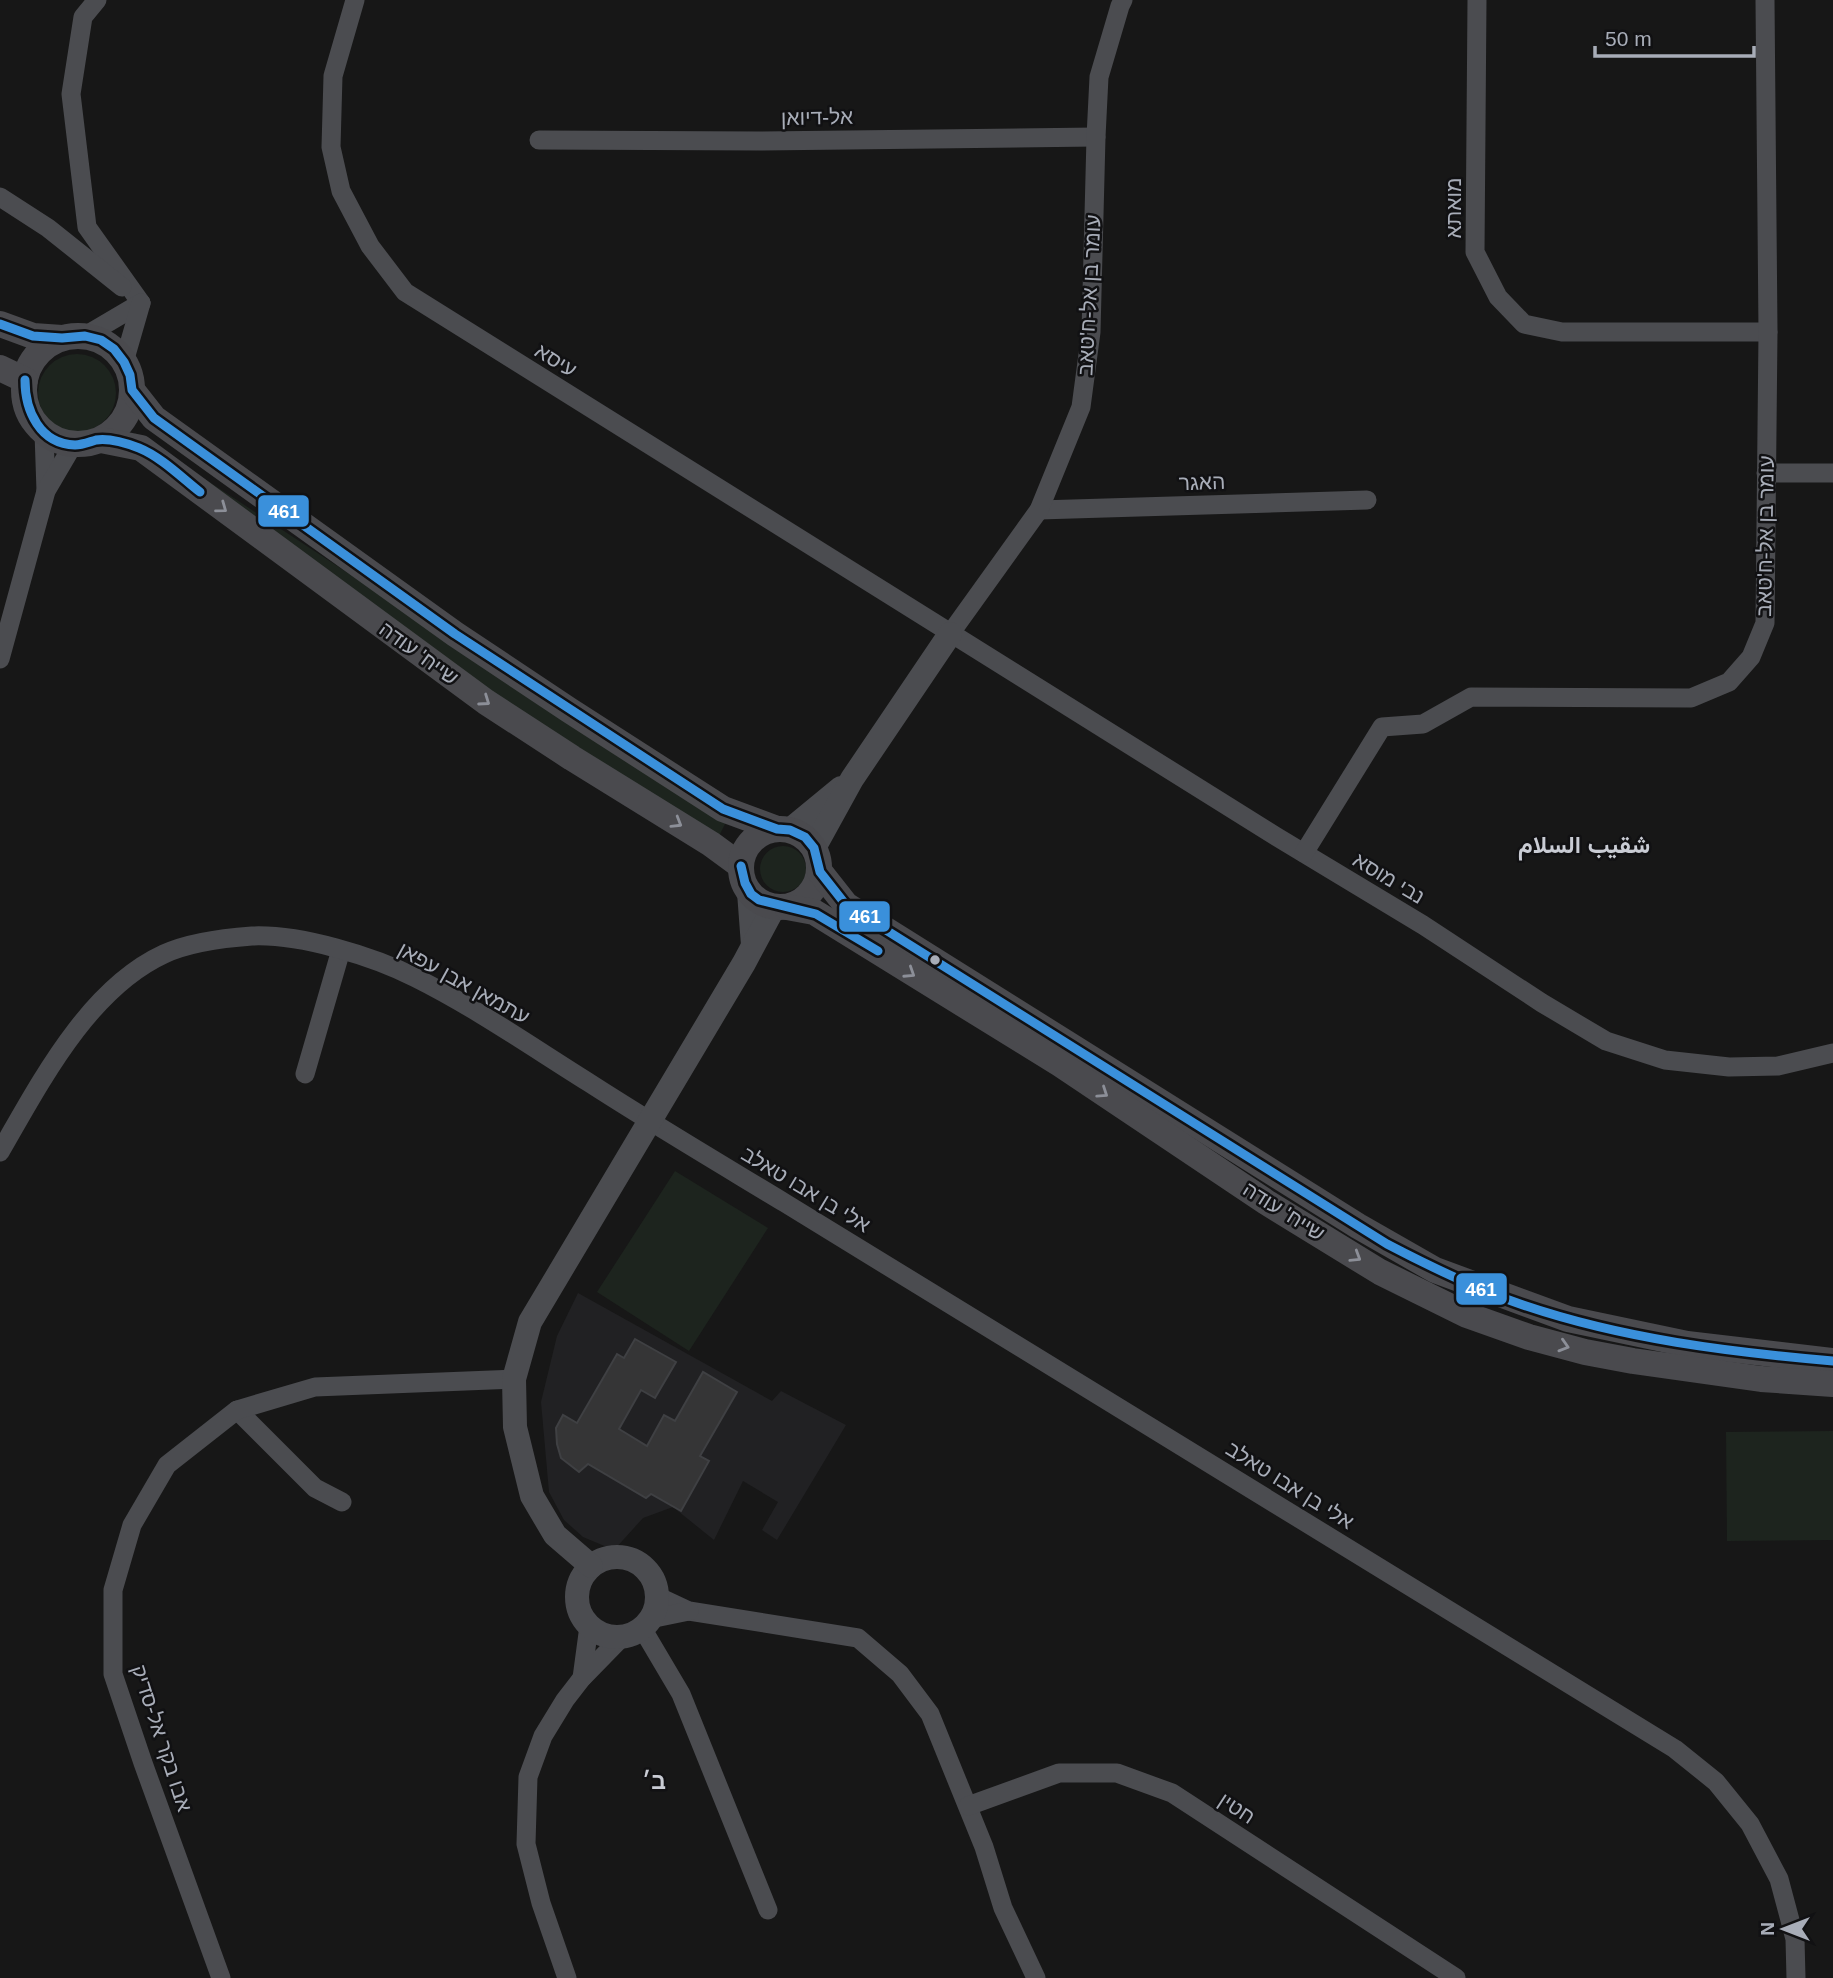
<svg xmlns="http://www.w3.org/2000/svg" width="1833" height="1978" font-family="Helvetica,Vazirmatn,Heebo,sans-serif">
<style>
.built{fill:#212123}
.green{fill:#1d241e}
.building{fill:#353536;stroke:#3f4043;stroke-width:2}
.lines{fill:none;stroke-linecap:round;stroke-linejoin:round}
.minor{stroke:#4b4c50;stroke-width:19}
.tertiary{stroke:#4b4c50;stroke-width:24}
.secondary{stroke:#4a4a4e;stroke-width:26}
.bus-1-casing{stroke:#111113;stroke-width:14}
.bus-1{stroke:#3a90db;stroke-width:9}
.oneway{stroke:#8c8f98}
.bus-dot{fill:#a8adb8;stroke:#111113;stroke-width:2.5}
.labels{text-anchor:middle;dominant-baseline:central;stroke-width:5;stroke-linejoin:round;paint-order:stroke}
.street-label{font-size:21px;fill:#a8adb8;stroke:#111113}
.neighbourhood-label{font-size:23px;font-weight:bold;fill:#c9ccd4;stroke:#111113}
.quarter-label{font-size:24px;font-weight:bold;fill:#c9ccd4;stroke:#111113}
.line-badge{stroke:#111113;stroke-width:2.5}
.badge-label{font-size:19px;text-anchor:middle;font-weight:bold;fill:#fff}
</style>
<rect width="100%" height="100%" fill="#171717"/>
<polygon class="built" points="578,1293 772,1401 781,1391 846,1425 777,1540 762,1530 778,1502 743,1481 714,1540 673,1507 643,1518 614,1550 583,1537 564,1520 549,1492 541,1402 557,1336"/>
<g class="green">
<circle cx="77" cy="393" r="39"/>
<polygon points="135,433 726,822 718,838 123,452"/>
<circle cx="783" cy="869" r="23"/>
<polygon points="675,1171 768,1228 689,1351 597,1292"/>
<polygon points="1833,1431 1833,1540 1727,1541 1726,1432"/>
</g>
<polygon class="building" points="635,1339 676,1362 655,1398 641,1390 619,1429 647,1446 664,1415 675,1421 703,1372 737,1392 700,1456 709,1461 681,1511 651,1494 646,1498 588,1464 579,1472 561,1458 557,1444 556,1428 563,1415 577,1423 617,1354 624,1358"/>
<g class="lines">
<g class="minor">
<polyline points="97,0 83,17 71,94 87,227 141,303"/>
<polyline points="355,0 333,76 331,147 341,191 370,246 405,292 1277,837 1423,925 1542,1003 1606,1041 1665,1060 1729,1067 1778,1066 1833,1053"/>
<polyline points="1477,0 1475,252 1498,297 1524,324 1562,332 1768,332"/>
<polyline points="539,140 762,141 1096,137"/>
<polyline points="0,197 48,228 122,287"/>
<polyline points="85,336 141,303"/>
<polyline points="124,362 141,303"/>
<polyline points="44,433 46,491"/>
<polyline points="1766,473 1833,473"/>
<polyline points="1039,510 1367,500"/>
<polyline points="950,634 1039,510 1081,407 1091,332 1096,137 1099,77 1120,6 1123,0"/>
<polyline points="0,659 46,491 73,445"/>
<polyline points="1304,853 1382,727 1423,724 1471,697 1691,698 1729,682 1751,657 1765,623 1768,332 1765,0"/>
<polyline points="305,1074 341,950"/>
<path d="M0 1152C40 1083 88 989 164 954 190 942 224 938 252 936 300 934 373 956 416 978 476 1008 532 1047 588 1082 653 1124 719 1163 785 1203 1083 1383 1379 1566 1675 1749L1716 1782 1750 1824 1779 1879 1795 1939 1796 1978"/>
<polyline points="237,1410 315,1488 342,1502"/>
<polyline points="657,1596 689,1611 858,1638 900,1674 930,1714 984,1847 1003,1908 1036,1978"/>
<polyline points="650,1619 689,1611"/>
<polyline points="642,1628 681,1694 768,1910"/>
<polyline points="582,1678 589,1626"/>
<polyline points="968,1806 1059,1773 1117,1773 1172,1793 1456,1978"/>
<polyline points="221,1978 143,1763 113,1674 113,1590 132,1525 167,1465 237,1410 315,1387 514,1379"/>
<polyline points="567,1978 541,1903 526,1844 528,1777 543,1736 565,1700 582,1678 622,1637"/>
</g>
<g class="tertiary">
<polyline points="790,830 841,788"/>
<polyline points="814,848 852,779 950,634"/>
<polyline points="749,892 753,945"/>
<circle cx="617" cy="1597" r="40"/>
<polyline points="591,1566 555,1535 532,1496 515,1427 514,1379 530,1322 744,963 774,907"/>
</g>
<g class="secondary">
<polyline points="0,324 33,336 62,338"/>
<circle cx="78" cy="390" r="54"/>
<polyline points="0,368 25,380"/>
<polyline points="132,390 154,418 455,634 569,710 723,809 777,829"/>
<polyline points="101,440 141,448 486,702 572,758 711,844 741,866"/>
<circle cx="780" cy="868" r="39"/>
<polyline points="820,872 846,905 1358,1226 1435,1270 1568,1319 1687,1344 1833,1361"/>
<polyline points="787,907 814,912 1060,1064 1266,1202 1380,1272 1467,1315 1529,1337 1585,1352 1633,1361 1761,1379 1833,1384"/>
</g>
<defs>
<g id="bus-1">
<path d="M0 324 33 336 62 338 85 336 101 340 114 349 124 362 130 375 132 390 154 418 455 634 723 809 777 829 790 830 805 837 814 848 820 872 846 905 1387 1244C1431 1267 1476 1289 1523 1305 1623 1339 1729 1352 1833 1361"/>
<path d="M25 380C25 411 40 444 75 445 82 445 89 442 96 440 109 438 126 443 139 448 161 457 181 477 200 492"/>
<polyline points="741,866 745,883 751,894 759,900 816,914 878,951"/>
</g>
</defs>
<use href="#bus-1" class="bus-1-casing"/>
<use href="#bus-1" class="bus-1"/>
</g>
<defs><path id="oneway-chevron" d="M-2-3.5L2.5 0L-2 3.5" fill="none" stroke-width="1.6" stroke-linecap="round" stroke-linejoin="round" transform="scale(1.75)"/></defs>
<g class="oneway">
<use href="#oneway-chevron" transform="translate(222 508) rotate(36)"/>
<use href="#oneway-chevron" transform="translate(485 701) rotate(35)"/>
<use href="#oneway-chevron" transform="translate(677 823) rotate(31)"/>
<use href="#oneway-chevron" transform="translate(910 973) rotate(33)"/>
<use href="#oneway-chevron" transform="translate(1103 1093) rotate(34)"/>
<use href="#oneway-chevron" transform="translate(1356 1257) rotate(32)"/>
<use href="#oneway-chevron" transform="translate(1564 1346) rotate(17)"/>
</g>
<circle class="bus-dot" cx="935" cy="960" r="6"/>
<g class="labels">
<g class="street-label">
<text transform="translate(817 117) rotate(-1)">אל-דיואן</text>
<text transform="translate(1453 208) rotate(-90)">מואתא</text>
<text transform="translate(1089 295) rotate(-87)">עומר בן אל-ח'טאב</text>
<text transform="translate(556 360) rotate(32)">עיסא</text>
<text transform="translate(1202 482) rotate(-2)">האגר</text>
<text transform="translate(1765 536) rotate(-89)">עומר בן אל-ח'טאב</text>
<text transform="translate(419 653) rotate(36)">שייח' עודה</text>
<text transform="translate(1389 878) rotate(31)">נבי מוסא</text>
<text transform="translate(464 983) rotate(29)">עתמאן אבן עפאן</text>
<text transform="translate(806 1189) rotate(31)">אלי בן אבו טאלב</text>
<text transform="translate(1284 1211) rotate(32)">שייח' עודה</text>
<text transform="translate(1290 1485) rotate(32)">אלי בן אבו טאלב</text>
<text transform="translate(162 1738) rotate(72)">אבו בקר אל-סדיק</text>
<text transform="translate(1237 1808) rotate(33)">חטין</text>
</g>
<g class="neighbourhood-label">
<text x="654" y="1781">ב׳</text>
</g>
<g class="quarter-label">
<text x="1584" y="844">شقيب السلام</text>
</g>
</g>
<g class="line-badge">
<rect x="257" y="494" width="53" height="34" rx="7" fill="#3a90db"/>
<rect x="838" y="900" width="53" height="33" rx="7" fill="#3a90db"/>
<rect x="1455" y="1272" width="53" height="34" rx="7" fill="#3a90db"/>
</g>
<g class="badge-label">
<text x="284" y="518">461</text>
<text x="865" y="923">461</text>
<text x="1481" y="1296">461</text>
</g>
<g transform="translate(1784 1929) rotate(270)" stroke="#111113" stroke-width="5" paint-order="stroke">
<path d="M0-5L12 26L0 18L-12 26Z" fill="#a8adb8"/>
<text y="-10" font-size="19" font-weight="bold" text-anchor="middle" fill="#a8adb8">N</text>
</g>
<path d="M1595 46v10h159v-10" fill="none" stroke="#a8adb8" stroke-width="3.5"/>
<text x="1605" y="46" font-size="21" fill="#a8adb8" stroke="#111113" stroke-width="5" paint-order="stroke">50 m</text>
</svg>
